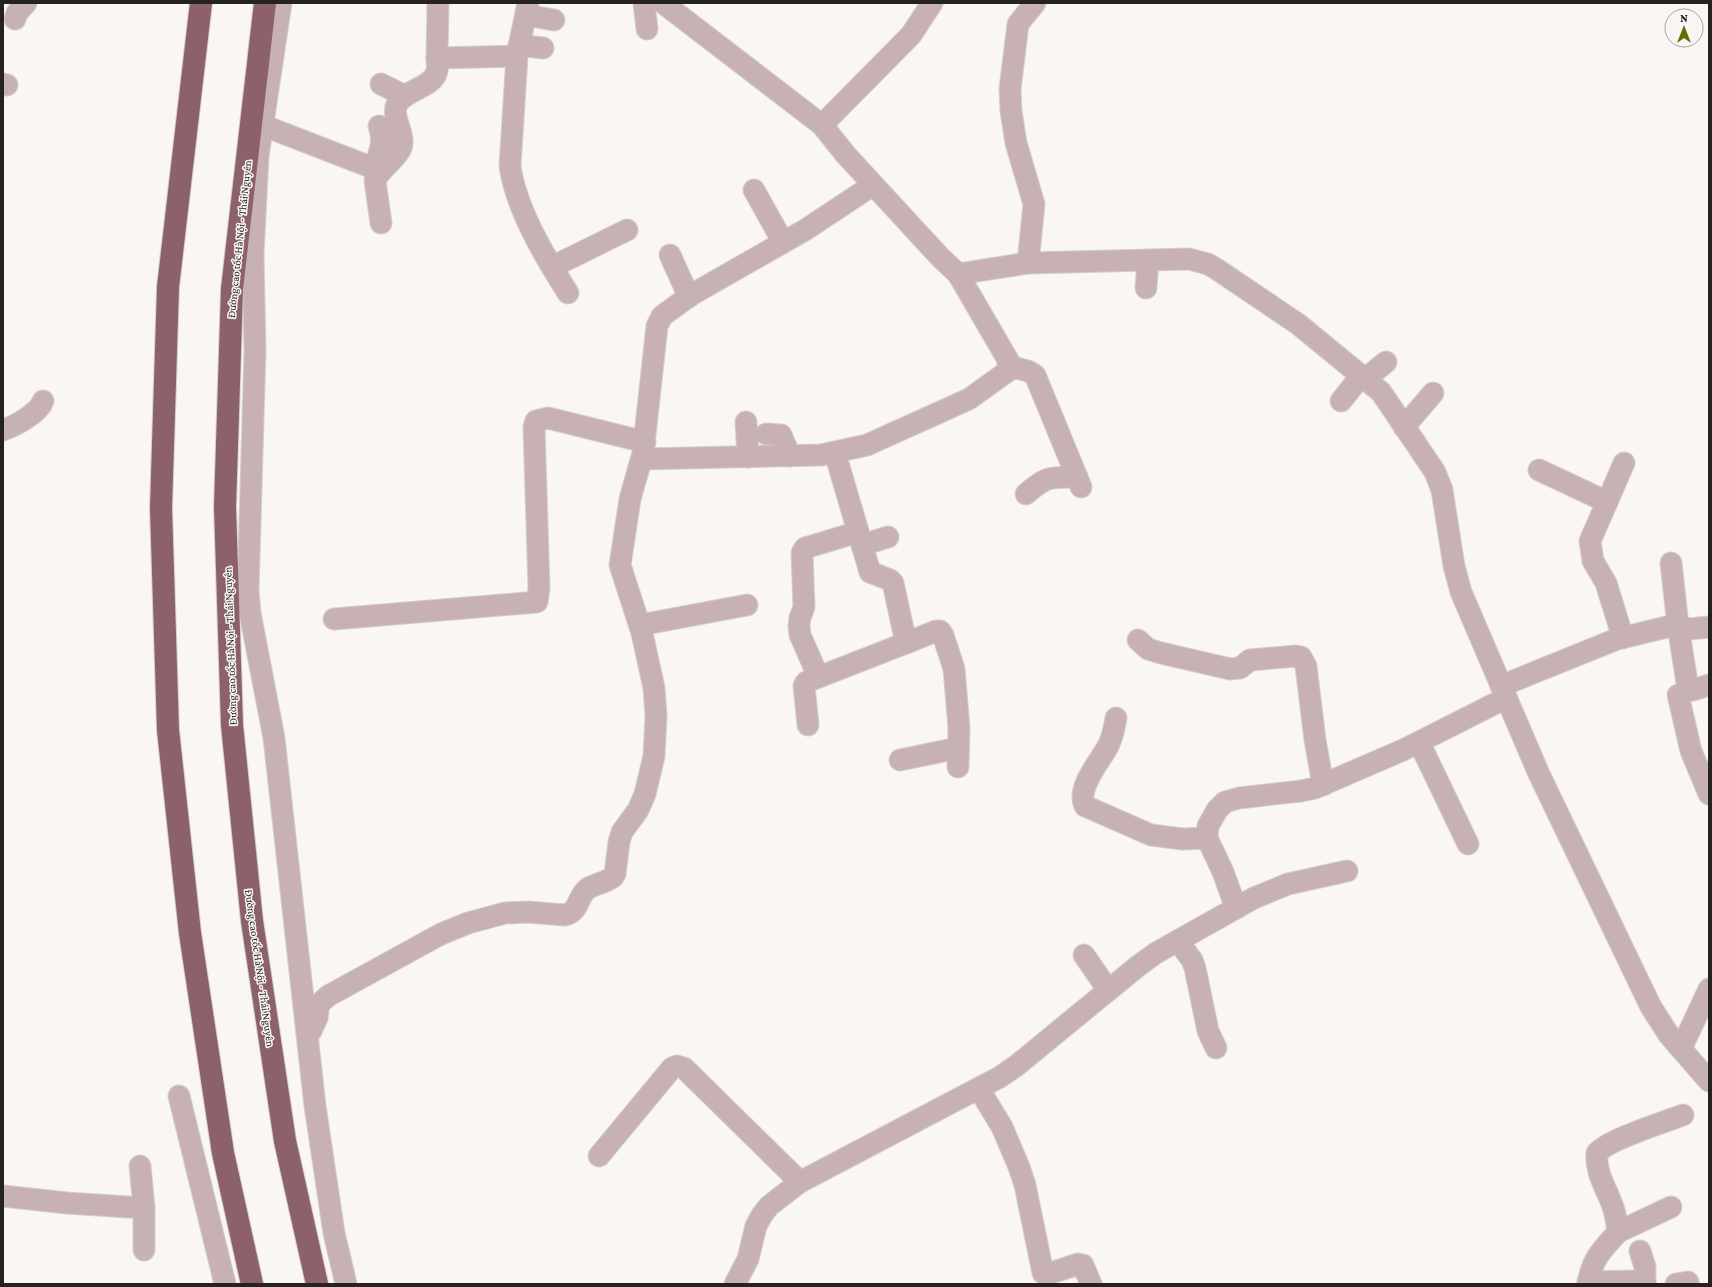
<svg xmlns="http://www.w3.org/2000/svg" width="1712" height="1287" font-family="'Crimson Pro',serif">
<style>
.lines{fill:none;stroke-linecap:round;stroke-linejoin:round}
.minor-casing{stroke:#d4d0ce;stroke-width:23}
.highway-casing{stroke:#d4d0ce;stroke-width:24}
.minor{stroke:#c7b1b5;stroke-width:21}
.highway{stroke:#8c616a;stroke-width:22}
.labels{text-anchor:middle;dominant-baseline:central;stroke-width:3;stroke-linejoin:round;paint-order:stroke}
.street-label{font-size:11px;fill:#252322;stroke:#faf6f4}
</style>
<rect width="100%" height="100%" fill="#faf6f4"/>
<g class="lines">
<defs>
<g id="minor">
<polyline points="281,3 258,156 253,254 255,350 248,591 250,613 274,738 315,1106 334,1233 346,1284"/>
<polyline points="644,3 647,29"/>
<polyline points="663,3 822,125 846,155 940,257 958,274 1028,263 1189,259 1208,264 1218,270 1298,324 1381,392 1435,472 1442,490 1454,566 1461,592 1539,774 1651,1007 1669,1035 1709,1081"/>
<polyline points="526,15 554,20"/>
<polyline points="15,19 17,13 26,3"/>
<polyline points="519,45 543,48"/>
<path d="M517 56 510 166C516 209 545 257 568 293"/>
<polyline points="437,58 438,3"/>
<polyline points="3,84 7,85"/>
<polyline points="381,84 405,96"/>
<polyline points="262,125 381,171"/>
<polyline points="822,125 911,35 932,3"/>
<path d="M374 169C379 151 385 144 379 126"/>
<polyline points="754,190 783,242"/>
<path d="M381 223 375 181C380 168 401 156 402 144 404 132 391 116 397 104 406 89 433 88 437 71 438 67 437 62 437 58L517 56 528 3"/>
<polyline points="670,255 689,297"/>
<polyline points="1028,263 1034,204 1016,143 1011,111 1010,89 1018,24 1035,3"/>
<polyline points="552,267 627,230"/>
<polyline points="1146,288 1148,260"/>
<polyline points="1009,366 1028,371 1035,375 1081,487"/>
<polyline points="1365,379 1386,362"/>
<polyline points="1341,401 1361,376"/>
<polyline points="746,422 748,457"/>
<polyline points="1404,427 1433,393"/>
<path d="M3 430C15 426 39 413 43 401"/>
<polyline points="766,434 781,435 790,456"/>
<polyline points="835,453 870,572 890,580 893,583 906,643 936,631 940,631 943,635 954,669 959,728 958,767"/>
<polyline points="642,459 821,455 867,445 969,399 1008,371 1008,360 958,274"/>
<polyline points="1539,470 1607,502"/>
<path d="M1026 494C1046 476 1051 477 1077 477"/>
<polyline points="862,545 888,537"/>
<polyline points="1671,563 1678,626 1688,689 1693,690 1709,685"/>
<polyline points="334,619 537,602 539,588 534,427 536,421 548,418 645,442"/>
<polyline points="640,625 747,605"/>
<polyline points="1623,638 1606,583 1593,561 1590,541 1624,463"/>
<polyline points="1138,640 1148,649 1161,653 1230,669 1240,668 1250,660 1296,656 1301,657 1306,666 1315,740 1323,785"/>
<polyline points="818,676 800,635 799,626 800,618 804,607 802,553 805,548 858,532"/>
<polyline points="1501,686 1617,639 1675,625 1689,629 1709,627"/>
<polyline points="1690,690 1678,695 1691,751 1709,794"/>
<path d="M1116 718C1114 728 1113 738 1107 748 1099 762 1076 789 1085 806L1151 835 1183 839 1207 838"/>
<polyline points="808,725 804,686 806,682 906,643"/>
<polyline points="1419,742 1468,844"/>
<polyline points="900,760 958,748"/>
<polyline points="1236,908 1223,872 1207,838 1208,826 1217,810 1225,802 1239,798 1301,791 1315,788 1403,750 1506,698"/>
<polyline points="1178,941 1192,960 1195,968 1208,1031 1216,1048"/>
<polyline points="1084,955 1108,990"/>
<path d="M311 1031 317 1018 319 1004 328 996 441 934 468 923 505 913 528 912 565 915C579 912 577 898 587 889 592 885 605 883 613 877L615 874 619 842 622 832 638 810 645 794 654 756 656 716 654 688 642 633 620 565 630 499 643 453 657 326 662 316 691 295 805 230 873 185"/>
<polyline points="1681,1049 1709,989"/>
<polyline points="979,1089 1002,1127 1019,1167 1025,1185 1043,1273 1048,1274 1078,1264 1083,1265 1091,1284"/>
<polyline points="179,1096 225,1284"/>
<polyline points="599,1156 672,1068 677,1066 684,1068 800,1182"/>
<polyline points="140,1166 144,1208 144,1250"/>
<polyline points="3,1196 67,1203 144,1208"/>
<polyline points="1618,1232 1671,1207"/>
<polyline points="1640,1251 1645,1267 1645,1282"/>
<polyline points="1588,1282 1635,1281 1645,1282 1645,1284"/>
<polyline points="735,1284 748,1259 756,1226 762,1215 769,1206 800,1182 1000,1077 1016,1066 1138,966 1156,953 1254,898 1288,884 1347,871"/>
<path d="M1588 1284C1592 1259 1601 1251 1618 1232 1617 1224 1616 1216 1613 1207 1607 1189 1595 1173 1597 1153 1607 1140 1664 1122 1683 1115"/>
<polyline points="1676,1284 1688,1282"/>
</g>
<g id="highway">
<polyline points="201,3 168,287 161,508 168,730 190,933 223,1153 252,1284"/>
<polyline points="265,3 232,289 225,507 232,725 252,921 285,1141 317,1284"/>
</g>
</defs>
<use href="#minor" class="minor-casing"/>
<use href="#highway" class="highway-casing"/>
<use href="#minor" class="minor"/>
<use href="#highway" class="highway"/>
</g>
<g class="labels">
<g class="street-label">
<text transform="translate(239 239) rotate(-84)">Đường cao tốc Hà Nội - Thái Nguyên</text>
<text transform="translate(230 646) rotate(-92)">Đường cao tốc Hà Nội - Thái Nguyên</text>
<text transform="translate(260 968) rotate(82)">Đường cao tốc Hà Nội - Thái Nguyên</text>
</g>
</g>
<rect width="1712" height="1287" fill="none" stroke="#252322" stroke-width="8"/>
<g transform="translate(1684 28)"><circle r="19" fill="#faf6f4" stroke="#a5a2a0"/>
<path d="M0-3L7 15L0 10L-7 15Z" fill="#676905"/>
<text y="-6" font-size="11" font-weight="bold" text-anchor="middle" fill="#252322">N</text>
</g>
</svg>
